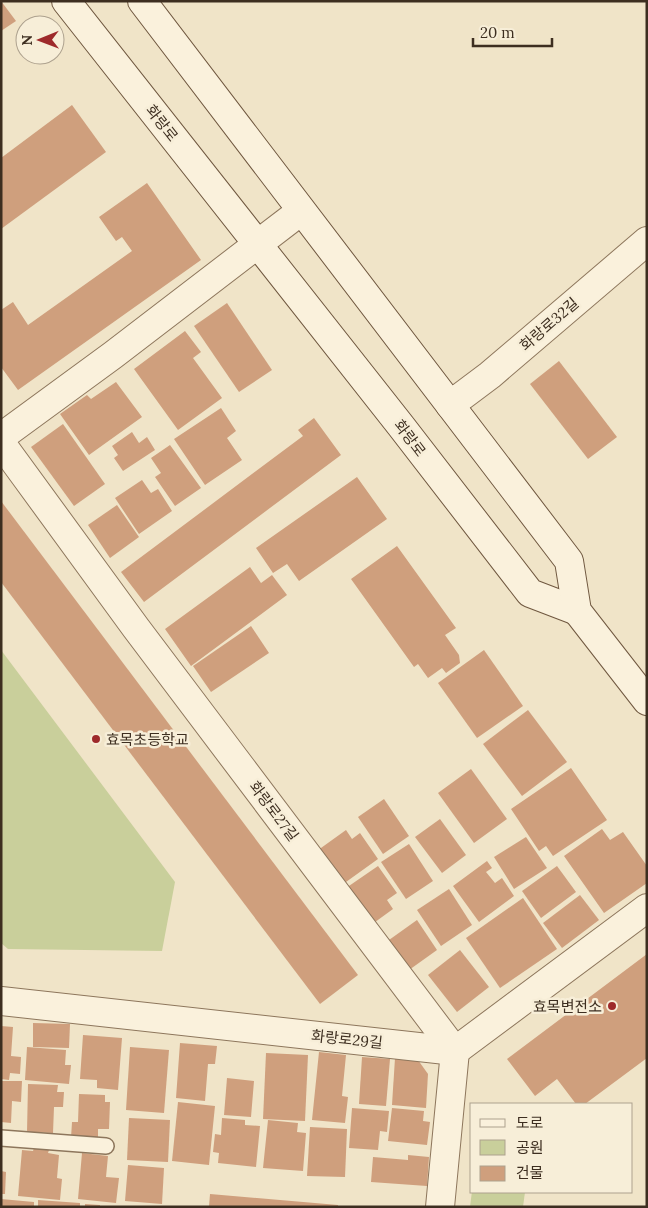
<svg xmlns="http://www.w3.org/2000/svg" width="648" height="1208" font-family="Lora,'Noto Sans KR',serif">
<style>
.green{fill:#c9cf9b}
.building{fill:#cf9f7d}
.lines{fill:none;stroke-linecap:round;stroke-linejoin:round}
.service-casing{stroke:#8d765c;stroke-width:18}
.minor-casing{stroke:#8d765c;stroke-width:30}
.secondary-casing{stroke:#6f573f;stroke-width:30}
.service{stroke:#faf1dc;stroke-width:15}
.minor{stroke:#faf1dc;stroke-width:28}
.secondary{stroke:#faf1dc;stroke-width:28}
.poi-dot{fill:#9e2a2b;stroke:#f7eed8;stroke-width:2}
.labels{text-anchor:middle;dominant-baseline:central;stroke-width:5;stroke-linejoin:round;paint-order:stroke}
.street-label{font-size:15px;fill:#3d2e20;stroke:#f7eed8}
.poi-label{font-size:15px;fill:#3d2e20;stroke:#f7eed8;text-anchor:start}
</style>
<rect width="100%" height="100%" fill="#f0e4c8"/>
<g class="green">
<polygon points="1,650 175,882 162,951 8,949 1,943"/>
<polygon points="472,1191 525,1192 523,1207 470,1207"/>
</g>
<g class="building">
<polygon points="1,1 16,21 1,31"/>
<polygon points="72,105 106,152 1,229 1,158"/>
<polygon points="147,183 201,260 18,390 1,367 1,310 13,302 28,325 132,251 122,237 116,241 99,217"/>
<polygon points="227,303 272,370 239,392 194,326"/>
<polygon points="185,331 201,352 193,358 222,398 178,430 134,369"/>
<polygon points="559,361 617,437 588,459 530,384"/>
<polygon points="116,382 142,417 89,455 60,414 87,395 91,399"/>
<polygon points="221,408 236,431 227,438 242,460 205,485 174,439"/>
<polygon points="314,418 341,455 144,602 121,572 303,436 298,430"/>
<polygon points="63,424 105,484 74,506 31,447"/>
<polygon points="132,432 139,443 147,437 155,450 123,471 114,458 118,455 112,446"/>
<polygon points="170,445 201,488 175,506 155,477 161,473 151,458"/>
<polygon points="357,477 387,519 299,581 287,564 273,573 256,548"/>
<polygon points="142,480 151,493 158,489 172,511 139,534 115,498"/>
<polygon points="1,501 358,975 320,1004 1,582"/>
<polygon points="117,505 139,537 110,558 88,525"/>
<polygon points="397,546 456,628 445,635 459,655 460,663 446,673 442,668 428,678 418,664 414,667 351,579"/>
<polygon points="250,567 261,583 272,575 287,595 191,666 165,629"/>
<polygon points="251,626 269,653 211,692 193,666"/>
<polygon points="484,650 523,706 477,738 438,683"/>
<polygon points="528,710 567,762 522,796 483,744"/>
<polygon points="571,768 607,820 553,856 546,846 539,851 511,809"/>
<polygon points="471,769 507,819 474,843 438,793"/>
<polygon points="384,799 409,836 383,854 358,817"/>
<polygon points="440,819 466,855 442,873 415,837"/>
<polygon points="602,829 610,840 623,832 647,866 647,883 604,913 564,856"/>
<polygon points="346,830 352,839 360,833 378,859 339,887 314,853"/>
<polygon points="526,837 547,868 514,889 494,857"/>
<polygon points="409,844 433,881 406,899 381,862"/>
<polygon points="487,861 492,868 486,872 495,883 502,878 514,896 479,922 453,886"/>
<polygon points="378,866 397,893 387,900 393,909 371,925 346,888"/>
<polygon points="557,866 576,892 541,918 522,891"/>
<polygon points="449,889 472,925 441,946 417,910"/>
<polygon points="580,895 599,920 562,948 543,923"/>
<polygon points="523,898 557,949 500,988 466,938"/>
<polygon points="417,920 437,950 409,970 389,940"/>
<polygon points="460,950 489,987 457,1012 428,975"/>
<polygon points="647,954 647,1058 585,1104 576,1104 557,1079 535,1096 507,1059"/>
<polygon points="33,1023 70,1024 69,1048 33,1047"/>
<polygon points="1,1026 13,1027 11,1056 21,1057 20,1074 10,1073 9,1080 1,1079"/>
<polygon points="83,1035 122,1038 118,1090 97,1088 97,1080 80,1079"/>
<polygon points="180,1043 217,1046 215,1064 208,1064 205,1101 176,1098"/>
<polygon points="27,1047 66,1050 65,1065 71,1065 69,1084 25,1080"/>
<polygon points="130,1047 169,1050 164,1113 126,1110"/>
<polygon points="319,1052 346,1055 342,1096 348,1097 345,1123 312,1120"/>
<polygon points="266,1053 308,1055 305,1121 263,1119"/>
<polygon points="362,1057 390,1059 386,1106 359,1104"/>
<polygon points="395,1058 418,1060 428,1074 426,1108 392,1105"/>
<polygon points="227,1078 254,1081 251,1117 224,1115"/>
<polygon points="1,1081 22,1081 21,1102 12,1101 11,1123 1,1122"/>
<polygon points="28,1084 58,1085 57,1092 64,1092 63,1107 54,1107 53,1133 27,1132"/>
<polygon points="79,1094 105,1095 105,1102 110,1102 109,1129 98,1129 98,1138 71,1138 72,1122 78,1122"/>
<polygon points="178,1102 215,1106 209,1165 172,1161"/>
<polygon points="352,1108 389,1111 387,1132 380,1131 378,1150 349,1148"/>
<polygon points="392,1108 424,1111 423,1121 430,1122 427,1145 388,1141"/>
<polygon points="129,1118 170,1120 168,1162 127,1160"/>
<polygon points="222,1118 245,1120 245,1125 260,1126 256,1167 218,1163 219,1153 213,1152 215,1134 221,1135"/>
<polygon points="268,1120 298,1123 297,1132 306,1133 303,1171 263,1168"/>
<polygon points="310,1127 347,1129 345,1177 307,1176"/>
<polygon points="34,1148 49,1150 48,1153 59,1155 57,1178 62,1179 60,1200 18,1196 22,1150 33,1151"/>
<polygon points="82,1153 108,1156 106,1177 119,1178 116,1203 78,1199"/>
<polygon points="408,1155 429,1157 427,1186 371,1182 373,1157 408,1160"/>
<polygon points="128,1165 164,1168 162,1204 125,1201"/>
<polygon points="1,1171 6,1172 5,1194 1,1194"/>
<polygon points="210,1194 338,1205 338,1207 209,1207"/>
<polygon points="1,1199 34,1202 34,1207 1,1207"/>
<polygon points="38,1200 80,1203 80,1207 38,1207"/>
<polygon points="85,1204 100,1205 100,1207 85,1207"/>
</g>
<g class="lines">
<defs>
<polyline id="service" points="1,1138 106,1146"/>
<g id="minor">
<polyline points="450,405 490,375 647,241"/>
<polyline points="1,437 113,355 301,211"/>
<polyline points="1,443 136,628 455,1051 440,1207"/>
<polyline points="1,1001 455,1051 647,908"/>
</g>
<g id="secondary">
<polyline points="66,1 401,426 530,593 577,611"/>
<polyline points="142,1 569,561 577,611 647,701"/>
</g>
</defs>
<use href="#service" class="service-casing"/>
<use href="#minor" class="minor-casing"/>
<use href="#secondary" class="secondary-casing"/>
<use href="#service" class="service"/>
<use href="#minor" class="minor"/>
<use href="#secondary" class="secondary"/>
</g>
<g class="poi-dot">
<circle cx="96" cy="739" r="5"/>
<circle cx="612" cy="1006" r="5"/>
</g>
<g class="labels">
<g class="street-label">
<text transform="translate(162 123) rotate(52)">화랑로</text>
<text transform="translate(549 324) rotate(-41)">화랑로32길</text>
<text transform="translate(410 438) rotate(53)">화랑로</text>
<text transform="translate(274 811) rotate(53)">화랑로27길</text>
<text transform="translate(347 1039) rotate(6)">화랑로29길</text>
</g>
<g class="poi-label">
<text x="106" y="739">효목초등학교</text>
<text x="602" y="1006" text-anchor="end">효목변전소</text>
</g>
</g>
<rect width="648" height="1208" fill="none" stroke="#3d2e20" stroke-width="5"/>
<rect x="470" y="1103" width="162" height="90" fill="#f7eed8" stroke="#ada18e"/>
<rect x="480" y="1119" width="25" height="8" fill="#faf1dc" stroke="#ada18e"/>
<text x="516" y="1128" font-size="15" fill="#3d2e20">도로</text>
<rect x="480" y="1140" width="25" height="15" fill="#c9cf9b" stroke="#ada18e"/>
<text x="516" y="1153" font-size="15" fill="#3d2e20">공원</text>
<rect x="480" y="1166" width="25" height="15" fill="#cf9f7d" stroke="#ada18e"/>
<text x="516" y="1178" font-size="15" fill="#3d2e20">건물</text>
<g transform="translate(40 40) rotate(269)"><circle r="24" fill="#f7eed8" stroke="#ada18e"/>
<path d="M0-4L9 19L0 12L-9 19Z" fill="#9e2a2b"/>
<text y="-8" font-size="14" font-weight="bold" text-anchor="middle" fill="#3d2e20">N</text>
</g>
<path d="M473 38v8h79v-8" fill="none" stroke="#3d2e20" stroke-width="2.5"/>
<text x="480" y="38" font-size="15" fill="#3d2e20" stroke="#f7eed8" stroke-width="4" paint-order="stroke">20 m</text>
</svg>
